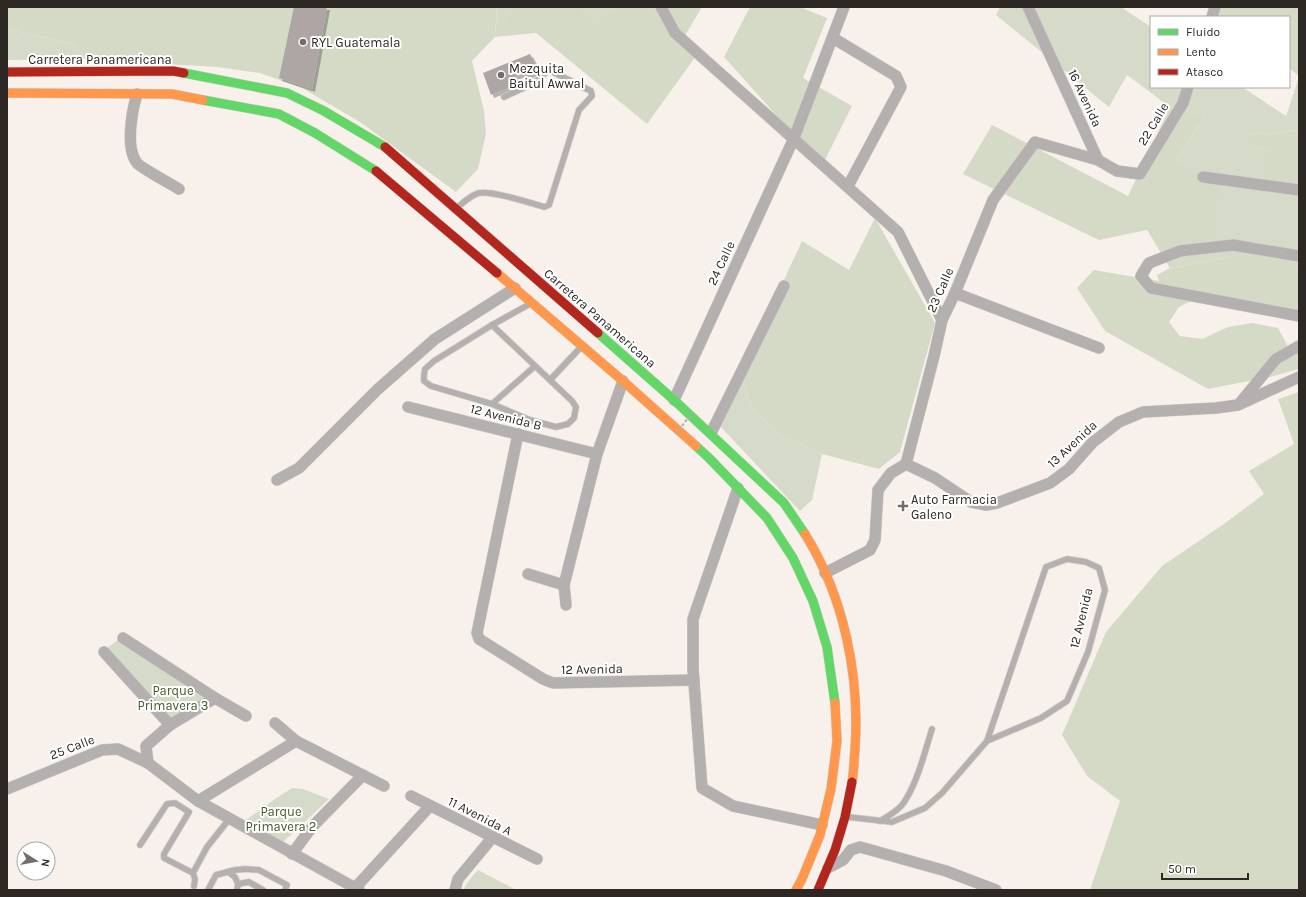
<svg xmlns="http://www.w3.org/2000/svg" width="1306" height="897" font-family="Karla,sans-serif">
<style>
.green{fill:#d6dac9}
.forest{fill:#d5dac7}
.building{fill:#ada6a5;filter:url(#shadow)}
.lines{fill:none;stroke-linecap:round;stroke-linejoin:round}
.lane-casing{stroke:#d3cdc8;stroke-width:7}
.street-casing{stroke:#d3cdc8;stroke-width:12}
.fast-casing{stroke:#d3cdc8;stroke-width:10}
.slow-casing{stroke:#d3cdc8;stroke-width:10}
.jam-casing{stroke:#d3cdc8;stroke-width:10}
.lane{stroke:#b3b0af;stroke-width:5.5}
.street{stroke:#b3b0af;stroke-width:11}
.fast{stroke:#63d668;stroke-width:9}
.slow{stroke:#ff974d;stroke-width:9}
.jam{stroke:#b3261e;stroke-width:9}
.path-bridge{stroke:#b1adaa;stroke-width:2;stroke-dasharray:3 2;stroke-linecap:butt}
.poi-dot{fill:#746e6a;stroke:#fff;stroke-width:1.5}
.labels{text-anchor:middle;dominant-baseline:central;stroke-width:4;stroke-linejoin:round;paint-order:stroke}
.poi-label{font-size:13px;fill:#2d2824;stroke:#fff;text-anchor:start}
.street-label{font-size:13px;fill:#2d2824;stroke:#fff}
.park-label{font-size:13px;fill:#43592a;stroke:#fff}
</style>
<defs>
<filter id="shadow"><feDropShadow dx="3" dy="3" stdDeviation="0" flood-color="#0004"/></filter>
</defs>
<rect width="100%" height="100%" fill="#f8f1eb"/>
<g class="green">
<polygon points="497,7 515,7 495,37"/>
<polygon points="578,7 615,7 594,28"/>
<path d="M1000 7H1121L1151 27V87H1242L1286 116 1299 77V129C1283 134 1268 135 1251 133L1246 144 1268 151 1299 187V265L1243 254 1170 268 1161 253 1175 162 1205 116 1170 107 1127 75 1109 107 996 15Z"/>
<polygon points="7,29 74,44 85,59 7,60"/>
<polygon points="740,375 753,410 781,436 822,454 812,500 800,511 717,423"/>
<polygon points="120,638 209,698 170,721 105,650"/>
<polygon points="292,788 303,789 329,799 281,844 246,820 275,799"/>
<polygon points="478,870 516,890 463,890 470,879"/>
</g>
<g class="forest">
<polygon points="7,7 497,7 495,36 515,7 578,7 594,27 615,7 702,7 680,44 696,56 647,124 536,33 495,37 472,61 484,111 486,134 478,169 456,192 360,122 302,88 260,73 217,67 85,59 74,44 7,29"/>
<polygon points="750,7 800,7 827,18 803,78 852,106 822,166 724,57"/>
<polygon points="1217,7 1299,7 1299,76 1289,68 1289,17 1211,17"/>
<polygon points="1170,107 1205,116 1175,162 1220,186 1210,241 1161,253 1147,230 1099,240 963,174 992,125 1128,196"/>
<path d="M1299 129V187L1262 181 1268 151 1246 144 1251 133C1268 135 1283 134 1299 129Z"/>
<polygon points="875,218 935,323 900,452 879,469 822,454 781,436 753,410 740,375 802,241 849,270"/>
<polygon points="1243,254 1265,257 1299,265 1299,311 1207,293 1179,307 1169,322 1180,336 1202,339 1228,327 1252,323 1278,328 1292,354 1299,351 1299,369 1270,377 1208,389 1105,331 1077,288 1094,270 1159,281 1157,275 1170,268"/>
<polygon points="1299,392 1299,890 1090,890 1120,801 1087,776 1062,735 1106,632 1162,566 1224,524 1264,494 1249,471 1294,444 1278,399"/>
</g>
<g class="building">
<polygon points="294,7 327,7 312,89 279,78"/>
<polygon points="530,54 536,65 533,67 536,72 525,77 524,73 515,77 518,81 513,83 514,86 491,95 483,73"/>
</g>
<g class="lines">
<defs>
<g id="lane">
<path d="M458 207C464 202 471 195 479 193 495 191 527 202 544 207L549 205 579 110 592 96 591 91 549 70 534 83 504 97"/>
<polyline points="528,305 492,325 434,361 425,369 424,375 424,381 431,386 492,404 535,366"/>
<polyline points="550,380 580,348"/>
<polyline points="492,404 530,420 556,427 568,424 574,418 576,407 572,401 492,325"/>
<polyline points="848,817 892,822 925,808 942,793 987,741 1046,567 1067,559 1086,562 1099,568 1105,590 1088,652 1067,701 1041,718 987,741"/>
<path d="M880 821C890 815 901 809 906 799 918 780 925 751 932 729"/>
<polyline points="140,845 167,804 175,803 189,812 164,854 164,858 193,873"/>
<polyline points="228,872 235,877 238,884 237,890"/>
<polyline points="238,884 249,882 263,890"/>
<polyline points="194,886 195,879 193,873 207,847 230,818"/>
<polyline points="208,890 216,875 235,870 246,869 259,870 287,885 285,890"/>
</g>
<g id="street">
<polyline points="661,7 675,33 898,232 942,320"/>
<polyline points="1028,7 1098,160 1117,171 1140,174 1183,103 1188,87"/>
<polyline points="1212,17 1215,7"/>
<polyline points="833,38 896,76 901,87 848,186"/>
<path d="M137 94C132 111 125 148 137 163 141 168 171 184 179 189"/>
<polyline points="1203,177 1299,190"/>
<polyline points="1299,256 1233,245 1180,251 1149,263 1141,276 1151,288 1299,316"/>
<polyline points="955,293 1099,348"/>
<polyline points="674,400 794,138 844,7"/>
<polyline points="1240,403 1276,359 1299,346"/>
<polyline points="408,407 597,454"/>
<polyline points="711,433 784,286"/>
<polyline points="518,434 477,633 479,639 543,679 553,683 694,680"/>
<polyline points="906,464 934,356 942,320 955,293 993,200 1035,142 1098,160"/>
<polyline points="277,480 299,468 378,389 435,339 515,288"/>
<polyline points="738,488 693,619 693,669 702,788 733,806 822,825"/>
<polyline points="825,573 870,550 875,540 878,490 891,473 906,464 935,478 971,502 986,505 997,503 1050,483 1069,469 1092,443 1119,422 1143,412 1216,408 1238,405 1299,377"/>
<polyline points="528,574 564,585"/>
<polyline points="566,605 564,585 597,454 623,381"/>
<polyline points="123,638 215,698 170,725 146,746 148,763"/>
<polyline points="104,652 170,725"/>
<polyline points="215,698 246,716"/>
<polyline points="275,723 296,741 384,786"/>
<polyline points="7,789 102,750 118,749 148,763 198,801 359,890"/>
<polyline points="411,796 537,859"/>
<polyline points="198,801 296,741"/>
<polyline points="292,854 312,827 363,775"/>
<polyline points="828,868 843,860 851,850 860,847 946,871 996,890"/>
<polyline points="355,888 430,806"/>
<polyline points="455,890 458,879 492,838"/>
</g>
<g id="fast">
<polyline points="184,73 287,93 324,111 385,147"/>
<polyline points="203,100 279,114 315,133 376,171"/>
<polyline points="598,333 674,400 784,503 805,534"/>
<polyline points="696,446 709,458 767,518 793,558 813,601 827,647 835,703"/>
</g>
<g id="slow">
<polyline points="7,93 172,94 203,100"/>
<polyline points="497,273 623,381 696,446"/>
<path d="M805 534C844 597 860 675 855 749 854 760 854 771 852 782"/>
<polyline points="796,890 802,879 820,835 831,789 837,741 835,703"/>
</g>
<g id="jam">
<polyline points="7,72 173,71 184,73"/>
<polyline points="385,147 598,333"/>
<polyline points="376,171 497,273"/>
<polyline points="818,890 835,850 845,817 852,782"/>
</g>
</defs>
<use href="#lane" class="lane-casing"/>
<use href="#street" class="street-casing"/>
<use href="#fast" class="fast-casing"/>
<use href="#slow" class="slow-casing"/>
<use href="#jam" class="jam-casing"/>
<use href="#lane" class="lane"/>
<use href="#street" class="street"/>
<use href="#fast" class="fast"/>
<use href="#slow" class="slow"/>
<use href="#jam" class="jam"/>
<polyline class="path-bridge" points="676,434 694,410"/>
</g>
<g class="poi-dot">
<circle cx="303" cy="42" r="4"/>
<circle cx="501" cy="75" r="4"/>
<path d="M901 500h4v4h4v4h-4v4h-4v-4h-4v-4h4z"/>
</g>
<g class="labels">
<g class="poi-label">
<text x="311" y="42">RYL Guatemala</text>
<text x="509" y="68">Mezquita<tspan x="509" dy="15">Baitul Awwal</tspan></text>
<text x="911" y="499">Auto Farmacia<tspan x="911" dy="15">Galeno</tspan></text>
</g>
<g class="street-label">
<text x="100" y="59">Carretera Panamericana</text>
<text transform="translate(1085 98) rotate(65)">16 Avenida</text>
<text transform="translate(1153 124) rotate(-59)">22 Calle</text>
<text transform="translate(721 263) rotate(-65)">24 Calle</text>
<text transform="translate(940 290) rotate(-66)">23 Calle</text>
<text transform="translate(600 318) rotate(41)">Carretera Panamericana</text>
<text transform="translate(506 417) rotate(14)">12 Avenida B</text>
<text transform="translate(1072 444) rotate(-43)">13 Avenida</text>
<text transform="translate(1081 618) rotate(-76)">12 Avenida</text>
<text transform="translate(592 669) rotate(-1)">12 Avenida</text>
<text transform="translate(72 747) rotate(-21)">25 Calle</text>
<text transform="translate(480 816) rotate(27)">11 Avenida A</text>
</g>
<g class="park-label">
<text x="173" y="690">Parque<tspan x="173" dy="15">Primavera 3</tspan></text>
<text x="281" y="811">Parque<tspan x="281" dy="15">Primavera 2</tspan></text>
</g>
</g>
<rect width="1306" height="897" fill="none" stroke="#2d2824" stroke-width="16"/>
<rect x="1150" y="16" width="140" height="72" fill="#ffffff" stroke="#aba9a7"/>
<rect x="1158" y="29" width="20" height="6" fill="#63d668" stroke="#aba9a7"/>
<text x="1186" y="36" font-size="12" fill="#2d2824">Fluido</text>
<rect x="1158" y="49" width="20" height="6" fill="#ff974d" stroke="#aba9a7"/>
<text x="1186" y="56" font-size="12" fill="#2d2824">Lento</text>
<rect x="1158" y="69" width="20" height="6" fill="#b3261e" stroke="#aba9a7"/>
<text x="1186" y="76" font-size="12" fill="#2d2824">Atasco</text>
<g transform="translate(36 861) rotate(101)"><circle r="19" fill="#ffffff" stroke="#aba9a7"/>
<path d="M0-3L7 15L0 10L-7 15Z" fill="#746e6a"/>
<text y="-6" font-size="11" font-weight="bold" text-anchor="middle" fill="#2d2824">N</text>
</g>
<path d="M1162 873v6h86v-6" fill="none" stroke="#2d2824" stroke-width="2"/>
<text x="1168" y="873" font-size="12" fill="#2d2824" stroke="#ffffff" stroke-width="3" paint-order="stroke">50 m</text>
</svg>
